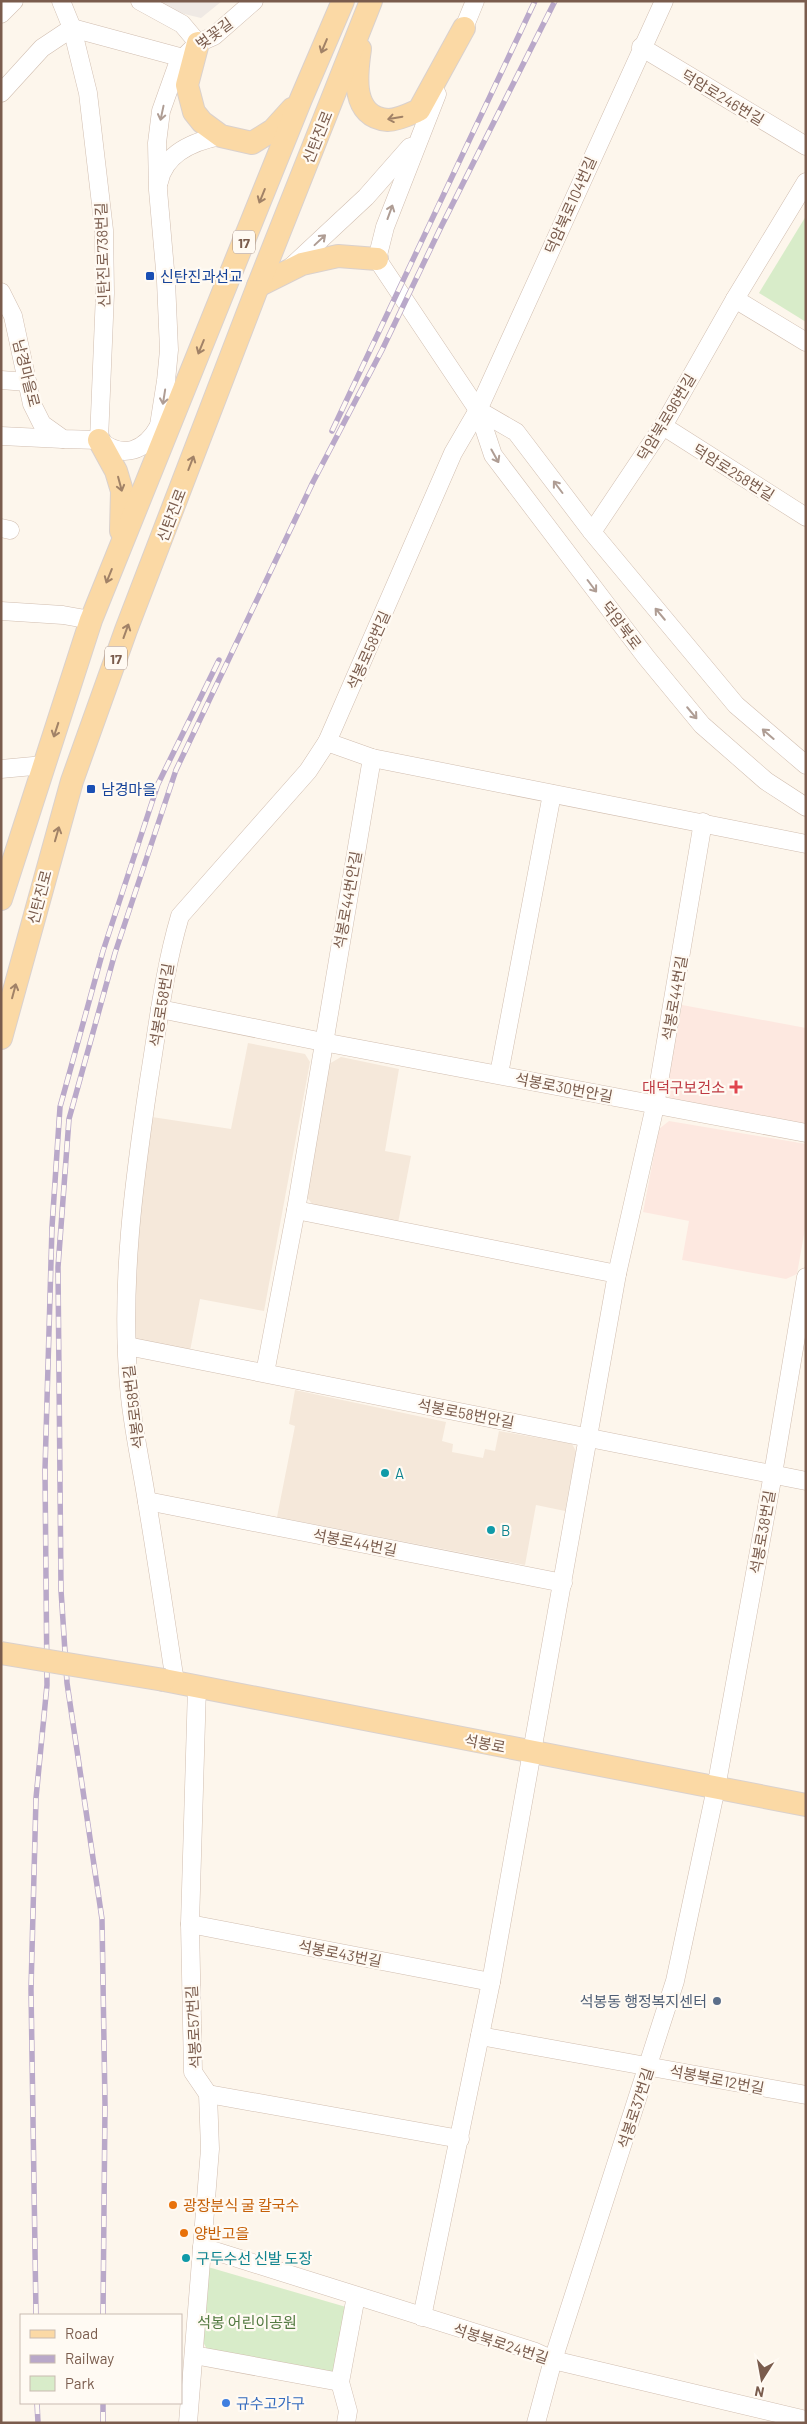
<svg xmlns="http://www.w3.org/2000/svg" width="807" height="2424" font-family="Barlow,'Noto Sans KR',sans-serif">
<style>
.residential{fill:#f5e8da}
.commercial{fill:#fde8e0}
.industrial{fill:#efe9e4}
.green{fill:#d8ecc9}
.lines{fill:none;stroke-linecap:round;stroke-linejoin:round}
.minor-casing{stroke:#d1beb0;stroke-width:19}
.major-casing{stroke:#dad1cd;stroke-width:24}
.minor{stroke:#fff;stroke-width:18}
.major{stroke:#fbd9a5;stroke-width:22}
.rail-casing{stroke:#b9a8c9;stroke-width:5.5}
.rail{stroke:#fffaf3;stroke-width:4;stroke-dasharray:11;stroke-linecap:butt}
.major-bridge-casing{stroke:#dad1cd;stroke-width:24;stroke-linecap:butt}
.major-bridge{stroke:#fbd9a5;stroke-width:22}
.oneway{stroke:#a18267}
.oneway2{stroke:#af9d94}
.transit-dot{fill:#1a4fb4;stroke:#fffaf3;stroke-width:2}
.health-dot{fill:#e0444e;stroke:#fffaf3;stroke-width:2}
.culture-dot{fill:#0f9aa8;stroke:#fffaf3;stroke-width:2}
.service-dot{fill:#5c6f8a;stroke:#fffaf3;stroke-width:2}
.food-dot{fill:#e8710a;stroke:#fffaf3;stroke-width:2}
.shop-dot{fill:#3f7fe0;stroke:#fffaf3;stroke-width:2}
.labels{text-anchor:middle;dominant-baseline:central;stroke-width:4.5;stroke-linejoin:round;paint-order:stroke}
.shield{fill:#fffaf3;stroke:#a28b7f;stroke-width:1}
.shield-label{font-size:14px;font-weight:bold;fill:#7a5c4d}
.street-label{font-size:15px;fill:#7a5c4d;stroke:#fffaf3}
.transit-label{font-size:15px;fill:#164399;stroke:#fffaf3;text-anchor:start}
.health-label{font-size:15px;fill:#be3a42;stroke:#fffaf3;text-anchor:end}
.culture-label{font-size:15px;fill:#0d838f;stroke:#fffaf3;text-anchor:start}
.service-label{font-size:15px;fill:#4e5e75;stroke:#fffaf3;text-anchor:end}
.food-label{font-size:15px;fill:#c56008;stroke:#fffaf3;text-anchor:start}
.park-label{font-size:15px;fill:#537a41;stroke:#fffaf3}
.shop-label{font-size:15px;fill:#366cbe;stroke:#fffaf3;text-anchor:start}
</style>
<rect width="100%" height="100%" fill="#fdf6ec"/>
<g class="residential">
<polygon points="248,1043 305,1054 310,1062 264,1311 200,1299 190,1351 134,1340 136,1229 152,1117 231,1129"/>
<polygon points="341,1057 399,1069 385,1151 411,1156 398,1223 314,1206 305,1195 329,1064"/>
<polygon points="295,1390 446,1422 442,1441 453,1444 452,1452 483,1458 485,1449 495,1451 499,1431 572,1444 576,1451 565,1511 536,1505 525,1565 277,1517 295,1426 289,1424"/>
</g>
<g class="commercial">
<polygon points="682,1005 806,1028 806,1125 671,1099 665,1093"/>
<polygon points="669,1121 806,1144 806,1223 797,1274 786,1279 682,1260 689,1221 643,1212 659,1129"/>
</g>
<polygon class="industrial" points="156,1 222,1 201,18 172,11"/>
<g class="green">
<polygon points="806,216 806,322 759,293"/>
<polygon points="208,2267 353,2309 340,2382 212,2358 203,2342"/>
</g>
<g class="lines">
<defs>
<g id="minor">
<polyline points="61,1 72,28 88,93 104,230 105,293 99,440"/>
<polyline points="140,1 182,24 198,43"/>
<polyline points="1,14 14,1"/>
<polyline points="459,40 475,1"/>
<polyline points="641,47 806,146"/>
<polyline points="1,93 42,48 72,28 183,58"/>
<polyline points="437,94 385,227 377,259 478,410 493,455 646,657 702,725 766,781 806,807"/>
<path d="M159 182C165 152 195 141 221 136"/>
<polyline points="291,267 366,197 410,147"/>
<polyline points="1,292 13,316 32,404 42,424 63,439 99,440"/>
<polyline points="735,299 806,342"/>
<polyline points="1,380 27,382"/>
<polyline points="478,410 516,432 592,532 736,705 806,765"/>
<polyline points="663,426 806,517"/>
<polyline points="1,436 63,439"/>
<polyline points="157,438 166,381 169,350 166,281 158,190 157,143 161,111 177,66 183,58 198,43 214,36 254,1"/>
<path d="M99 440C123 460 145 451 159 426"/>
<polyline points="1,528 10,530"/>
<polyline points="592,532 663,426 735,299 806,182"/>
<polyline points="1,611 63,615 91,620"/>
<polyline points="327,742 372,758 806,844"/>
<polyline points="1,769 44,765"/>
<polyline points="160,1009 323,1042 806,1133"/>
<polyline points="499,1074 552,794"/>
<polyline points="296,1210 617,1274"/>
<polyline points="127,1346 806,1481"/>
<polyline points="265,1373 296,1210 372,758"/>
<polyline points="147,1501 563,1583"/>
<path d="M175 1682C166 1622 157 1562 147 1502 141 1463 132 1425 129 1386 120 1284 134 1181 149 1080 158 1025 164 970 180 916L308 771 327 742 453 453 478 410 664 1"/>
<polyline points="190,1924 491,1982"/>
<polyline points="480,2036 806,2095"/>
<polyline points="208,2094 460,2139"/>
<polyline points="202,2247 533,2351 553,2360 806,2420"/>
<polyline points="422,2317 491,1982 617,1274 655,1106 703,822"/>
<polyline points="194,2355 340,2382"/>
<polyline points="188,2423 210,2149 208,2094 193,2072 190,1924 197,1687"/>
<polyline points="346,2423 348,2411 340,2382 356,2296"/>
<polyline points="536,2423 553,2360 675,1981 716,1788 773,1474 806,1277"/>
</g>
<g id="major">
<polyline points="198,43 187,85 194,112 202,122 221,136 252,143 273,130 292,109"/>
<path d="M360 49C356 76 351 117 388 120 398 120 410 114 419 110L464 28"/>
<polyline points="258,286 302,264 338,256 377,259"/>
<polyline points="99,440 116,471 122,491 121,531"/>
<polyline points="1,899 91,620 301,99 343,1"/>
<polyline points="1,1038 72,781 126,630 258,286 371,1"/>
<polyline points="164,1680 806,1805"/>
</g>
</defs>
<use href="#minor" class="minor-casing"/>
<use href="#major" class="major-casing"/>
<use href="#minor" class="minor"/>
<use href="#major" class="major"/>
<defs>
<g id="rail">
<polyline points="332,431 535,1"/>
<polyline points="36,2315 31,1989 36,1798 47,1685 45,1470 52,1227 60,1107 103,951 158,784 219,660"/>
<polyline points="103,2315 105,2105 102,1919 67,1683 61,1590 58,1267 69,1119 115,953 176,770 313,482 382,350 440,229 555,1"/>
<polyline points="37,2403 38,2423"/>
<polyline points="103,2423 103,2403"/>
</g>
</defs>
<use href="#rail" class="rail-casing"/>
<use href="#rail" class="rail"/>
<defs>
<polyline id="major-bridge" points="1,1653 164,1680"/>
</defs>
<use href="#major-bridge" class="major-bridge-casing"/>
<use href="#major-bridge" class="major-bridge"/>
</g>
<defs><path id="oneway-shaft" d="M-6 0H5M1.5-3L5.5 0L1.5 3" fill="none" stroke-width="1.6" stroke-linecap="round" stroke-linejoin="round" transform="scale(1.25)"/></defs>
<g class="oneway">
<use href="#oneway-shaft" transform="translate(324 46) rotate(113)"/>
<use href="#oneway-shaft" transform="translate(395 118) rotate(170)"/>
<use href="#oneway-shaft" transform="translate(262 196) rotate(112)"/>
<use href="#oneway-shaft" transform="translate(201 347) rotate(112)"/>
<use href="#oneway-shaft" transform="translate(191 463) rotate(-69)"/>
<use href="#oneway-shaft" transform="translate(120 484) rotate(75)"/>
<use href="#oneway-shaft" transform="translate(109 576) rotate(112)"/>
<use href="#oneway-shaft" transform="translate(126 631) rotate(-70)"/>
<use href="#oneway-shaft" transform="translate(56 730) rotate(108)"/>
<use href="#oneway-shaft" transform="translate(57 834) rotate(-74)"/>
<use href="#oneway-shaft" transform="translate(14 991) rotate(-75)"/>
</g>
<g class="oneway2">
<use href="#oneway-shaft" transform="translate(162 113) rotate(102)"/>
<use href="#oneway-shaft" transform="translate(390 212) rotate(-70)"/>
<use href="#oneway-shaft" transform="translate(320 240) rotate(-43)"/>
<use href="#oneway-shaft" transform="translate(164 397) rotate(99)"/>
<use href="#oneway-shaft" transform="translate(495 456) rotate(61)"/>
<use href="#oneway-shaft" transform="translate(558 487) rotate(-127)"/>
<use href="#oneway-shaft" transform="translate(592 586) rotate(53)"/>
<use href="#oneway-shaft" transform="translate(660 614) rotate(-130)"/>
<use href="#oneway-shaft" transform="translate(692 713) rotate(50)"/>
<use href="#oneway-shaft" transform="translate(768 734) rotate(-139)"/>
</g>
<g class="transit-dot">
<rect x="145" y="271" width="10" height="10" rx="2.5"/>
<rect x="86" y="784" width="10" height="10" rx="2.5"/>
</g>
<path class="health-dot" d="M733.5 1079.5h5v5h5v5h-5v5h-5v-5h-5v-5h5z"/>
<g class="culture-dot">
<circle cx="385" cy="1473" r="5"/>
<circle cx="491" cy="1530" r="5"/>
<circle cx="186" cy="2258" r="5"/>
</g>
<circle class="service-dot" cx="717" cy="2001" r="5"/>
<g class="food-dot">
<circle cx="173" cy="2205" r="5"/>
<circle cx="184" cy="2233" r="5"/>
</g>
<circle class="shop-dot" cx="226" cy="2403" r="5"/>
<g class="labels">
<g class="shield">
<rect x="233" y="230.5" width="22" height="23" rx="4"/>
<rect x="105" y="646.5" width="22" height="23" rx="4"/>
</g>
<g class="shield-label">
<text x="244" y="242">17</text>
<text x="116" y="658">17</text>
</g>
<g class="street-label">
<text transform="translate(214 33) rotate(-36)">벚꽃길</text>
<text transform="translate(723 97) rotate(31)">덕암로246번길</text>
<text transform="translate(317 137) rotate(-68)">신탄진로</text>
<text transform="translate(570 205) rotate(-66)">덕암북로104번길</text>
<text transform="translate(102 255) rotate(-92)">신탄진로738번길</text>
<text transform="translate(27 373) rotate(76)">남경마을로</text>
<text transform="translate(666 417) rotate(-59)">덕암북로96번길</text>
<text transform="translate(734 472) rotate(32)">덕암로258번길</text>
<text transform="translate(171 515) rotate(-69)">신탄진로</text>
<text transform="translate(622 625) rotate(53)">덕암북로</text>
<text transform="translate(368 650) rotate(-66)">석봉로58번길</text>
<text transform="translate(39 897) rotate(-75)">신탄진로</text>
<text transform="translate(347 900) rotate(-80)">석봉로44번안길</text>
<text transform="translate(674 998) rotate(-80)">석봉로44번길</text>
<text transform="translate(161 1005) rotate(-81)">석봉로58번길</text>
<text transform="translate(564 1087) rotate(11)">석봉로30번안길</text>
<text transform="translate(133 1407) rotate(-97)">석봉로58번길</text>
<text transform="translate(466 1413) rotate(11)">석봉로58번안길</text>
<text transform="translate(762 1532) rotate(-80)">석봉로38번길</text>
<text transform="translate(355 1542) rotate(11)">석봉로44번길</text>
<text transform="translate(485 1743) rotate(11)">석봉로</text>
<text transform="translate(340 1953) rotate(11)">석봉로43번길</text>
<text transform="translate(193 2027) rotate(-93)">석봉로57번길</text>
<text transform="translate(717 2079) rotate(11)">석봉북로12번길</text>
<text transform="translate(635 2108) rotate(-72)">석봉로37번길</text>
<text transform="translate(501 2343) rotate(18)">석봉북로24번길</text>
</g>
<g class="transit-label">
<text x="160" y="276">신탄진과선교</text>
<text x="101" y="789">남경마을</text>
</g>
<g class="health-label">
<text x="725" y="1087">대덕구보건소</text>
</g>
<g class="culture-label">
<text x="395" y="1473">A</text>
<text x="501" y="1530">B</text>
<text x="196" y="2258">구두수선 신발 도장</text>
</g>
<g class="service-label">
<text x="707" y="2001">석봉동 행정복지센터</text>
</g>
<g class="food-label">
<text x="183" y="2205">광장분식 굴 칼국수</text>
<text x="194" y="2233">양반고을</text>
</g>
<g class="park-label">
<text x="247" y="2322">석봉 어린이공원</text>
</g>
<g class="shop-label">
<text x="236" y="2403">규수고가구</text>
</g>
</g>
<rect width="807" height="2424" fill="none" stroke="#7a5c4d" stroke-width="5"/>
<rect x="20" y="2314" width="162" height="90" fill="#fffaf3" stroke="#cabbb1"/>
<rect x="30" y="2330" width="25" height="8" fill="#fbd9a5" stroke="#cabbb1"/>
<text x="65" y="2339" font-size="15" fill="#7a5c4d">Road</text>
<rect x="30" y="2355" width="25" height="8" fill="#b9a8c9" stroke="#cabbb1"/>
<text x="65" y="2364" font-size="15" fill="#7a5c4d">Railway</text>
<rect x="30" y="2376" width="25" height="15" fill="#d8ecc9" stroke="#cabbb1"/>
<text x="65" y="2389" font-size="15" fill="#7a5c4d">Park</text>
<g transform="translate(762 2379) rotate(191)" stroke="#fffaf3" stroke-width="4" paint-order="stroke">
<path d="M0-4L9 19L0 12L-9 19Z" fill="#7a5c4d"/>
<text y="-8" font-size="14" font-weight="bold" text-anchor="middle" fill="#7a5c4d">N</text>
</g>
</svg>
